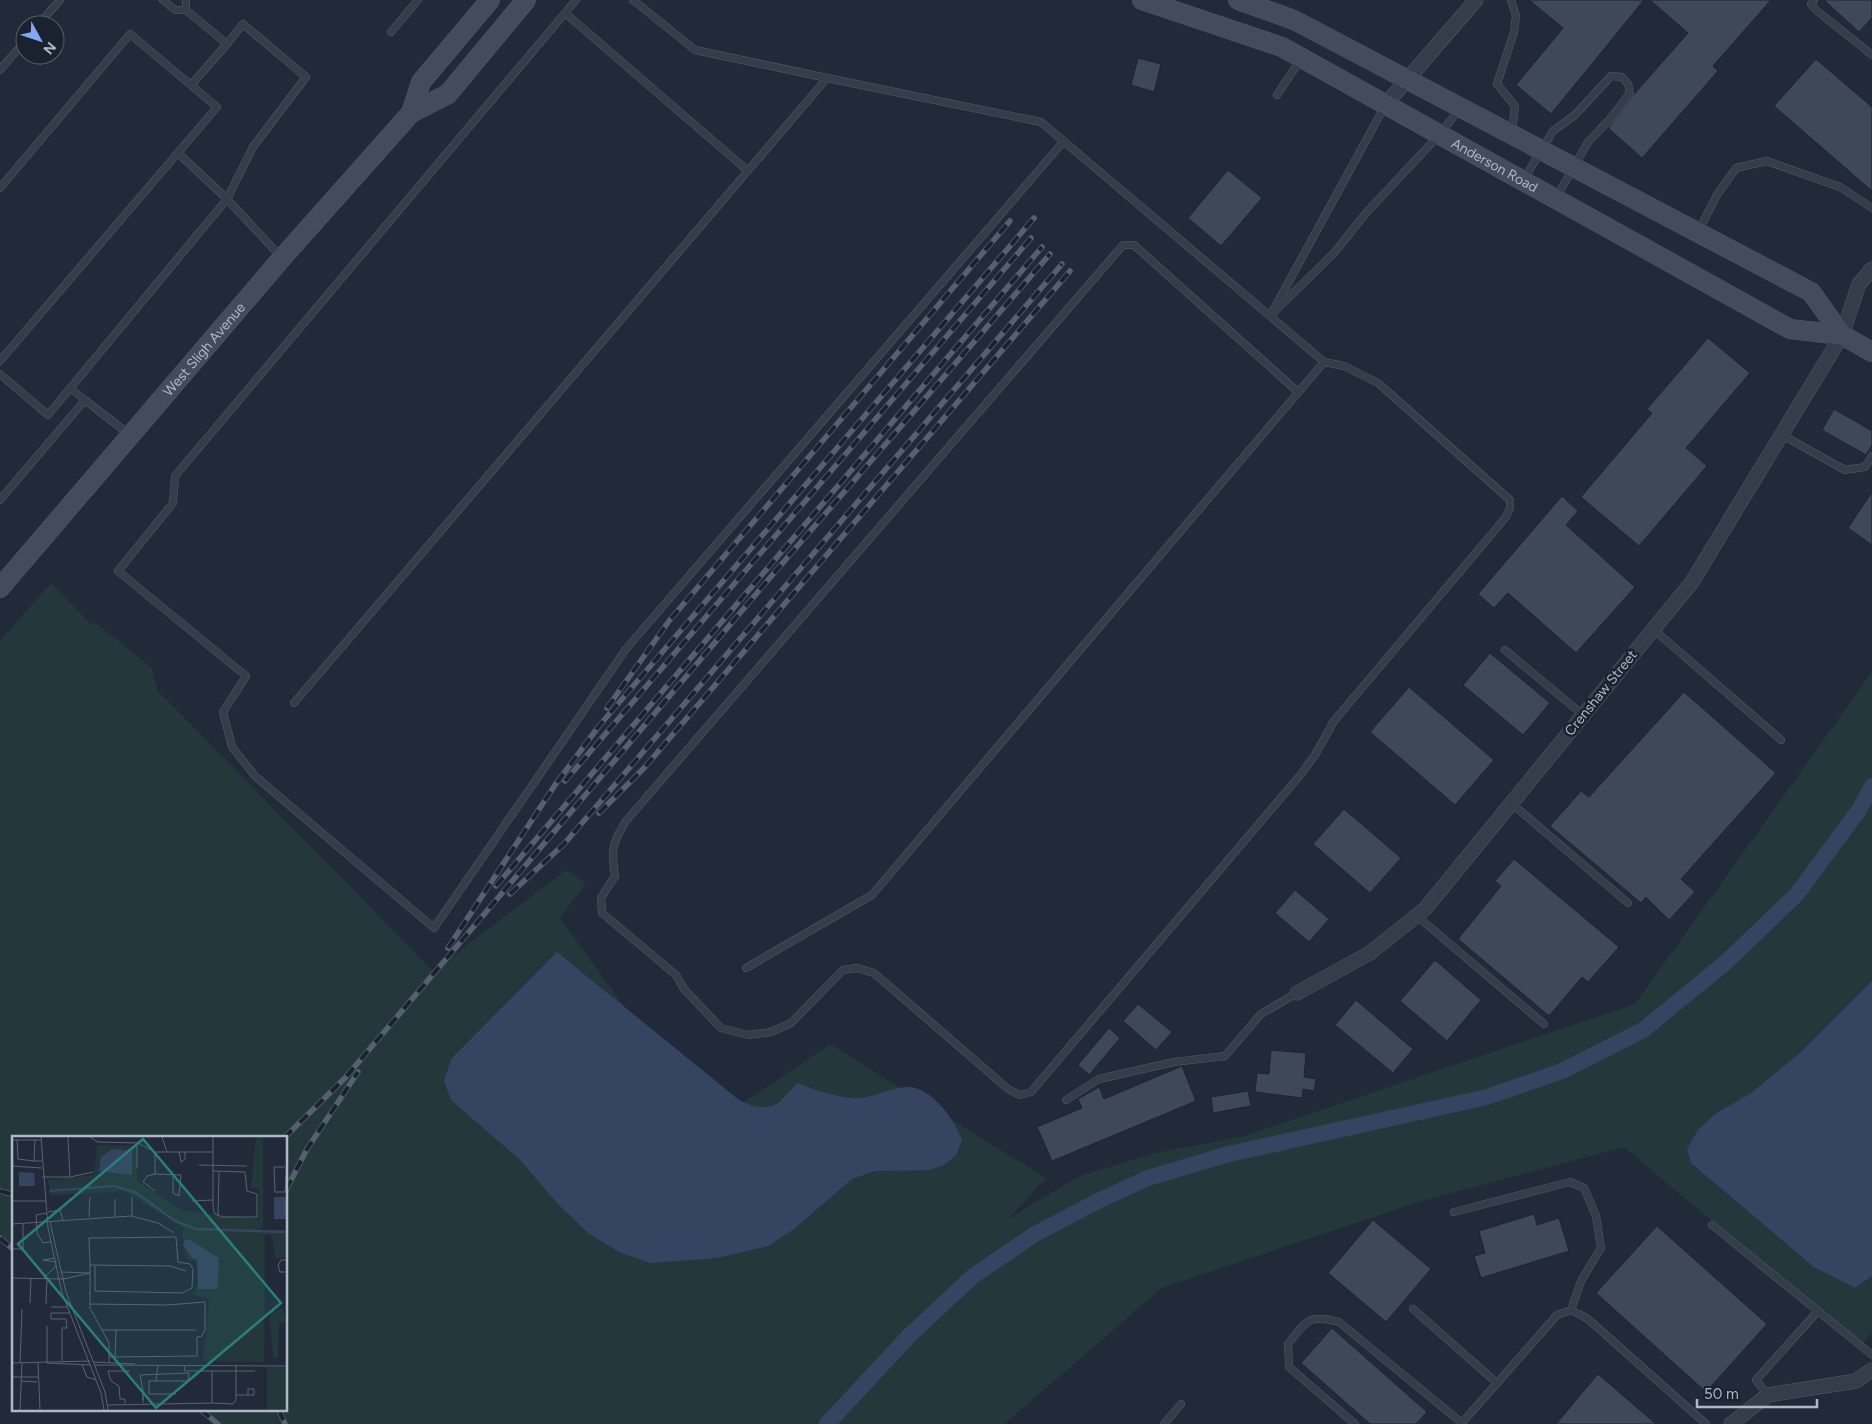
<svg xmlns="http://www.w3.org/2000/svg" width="1872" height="1424" font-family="Figtree,sans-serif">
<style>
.green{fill:#24373b}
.water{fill:#354561}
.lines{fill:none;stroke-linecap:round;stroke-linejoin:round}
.canal{stroke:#354561;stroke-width:16}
.building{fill:#3e4859;stroke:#1d2431}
.service-casing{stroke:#535a68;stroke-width:8}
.minor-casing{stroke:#535a68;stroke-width:15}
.secondary-casing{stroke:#535a68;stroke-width:20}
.service{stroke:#353d4a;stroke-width:7}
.minor{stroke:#353d4a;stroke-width:14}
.secondary{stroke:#434b5d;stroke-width:19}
.rail-casing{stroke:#576071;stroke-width:5.5}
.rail{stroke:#1b222f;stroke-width:4;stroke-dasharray:11;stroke-linecap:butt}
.labels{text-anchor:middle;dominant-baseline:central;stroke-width:5;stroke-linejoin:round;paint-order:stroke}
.street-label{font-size:14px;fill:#b0b7c6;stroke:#1b222f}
.inset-river{fill:none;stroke:#354561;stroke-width:2.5}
.inset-road{fill:none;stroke:#5b6272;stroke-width:1}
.view{fill:#27807b;fill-opacity:0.15;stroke:#27807b;stroke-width:2.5}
.inset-edge{fill:none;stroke:#b0b7c6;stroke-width:2.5}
</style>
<rect width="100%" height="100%" fill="#222a3a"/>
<polygon class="green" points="51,583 92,625 96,623 152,668 157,690 433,971 566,870 586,883 560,918 710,1125 830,1044 1046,1178 1009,1218 1080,1176 1155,1153 1244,1136 1635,1004 1872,672 1872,1333 1861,1346 1624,1147 1422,1201 1162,1288 1004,1424 218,1424 202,1410 286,1410 286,1138 14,1138 14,1249 0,1237 0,641"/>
<g class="water">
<path d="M557 952 739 1100C751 1106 765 1111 778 1103 783 1100 791 1088 798 1083 814 1090 844 1100 862 1098 876 1096 892 1087 907 1087 931 1086 955 1120 962 1140L956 1155 944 1165 929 1170 875 1171 852 1179 794 1229 768 1246 717 1258 650 1263 619 1252 588 1233 558 1204 520 1160 451 1100 444 1081 451 1059Z"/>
<polygon points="1872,981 1872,1276 1855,1288 1814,1267 1691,1163 1687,1149 1698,1130 1715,1114 1751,1093 1800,1053"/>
</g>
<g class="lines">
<polyline class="canal" points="827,1424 909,1336 973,1276 1035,1234 1100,1200 1148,1178 1229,1154 1487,1097 1562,1071 1643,1030 1724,964 1797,894 1859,810 1872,786"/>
</g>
<g class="building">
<polygon points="1529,0 1644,0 1551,114 1516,85 1563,28"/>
<polygon points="1650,0 1771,0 1713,66 1718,71 1642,158 1608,128 1635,93 1688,33"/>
<polygon points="1824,0 1872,0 1872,18 1859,32"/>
<polygon points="1138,58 1161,64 1154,92 1131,85"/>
<polygon points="1816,59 1872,107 1872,191 1774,106"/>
<polygon points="1228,170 1262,198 1221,246 1188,218"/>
<polygon points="1708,338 1750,373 1686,448 1707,466 1639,546 1581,497 1652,413 1647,409"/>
<polygon points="1834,409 1872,431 1872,445 1866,455 1822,430"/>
<polygon points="1872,492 1872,545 1848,528"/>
<polygon points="1562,496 1578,511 1566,525 1635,587 1576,653 1508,593 1494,608 1478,594"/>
<polygon points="1490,653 1550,703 1523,735 1463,685"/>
<polygon points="1409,687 1494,760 1455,805 1370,732"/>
<polygon points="1684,692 1776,773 1681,879 1695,892 1669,920 1646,897 1641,903 1550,826 1581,791 1589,797"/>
<polygon points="1344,809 1401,858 1370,893 1313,844"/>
<polygon points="1514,859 1619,947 1588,982 1582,977 1549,1016 1458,939 1501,886 1495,881"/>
<polygon points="1295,890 1329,919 1309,942 1275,913"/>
<polygon points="1435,960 1481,1000 1447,1041 1400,1001"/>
<polygon points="1356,1000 1413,1049 1393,1073 1335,1025"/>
<polygon points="1138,1004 1172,1032 1156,1050 1123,1021"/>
<polygon points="1109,1028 1120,1038 1089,1075 1078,1065"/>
<polygon points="1271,1050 1306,1053 1304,1077 1316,1079 1314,1091 1303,1089 1302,1098 1255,1092 1257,1073 1269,1074"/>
<polygon points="1182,1066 1196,1101 1052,1161 1037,1127 1082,1108 1078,1099 1099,1087 1104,1099"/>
<polygon points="1248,1091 1251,1106 1213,1113 1211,1097"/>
<polygon points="1534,1214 1537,1225 1559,1218 1569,1251 1481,1278 1474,1256 1485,1253 1479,1231"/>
<polygon points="1373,1220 1431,1269 1386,1322 1328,1273"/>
<polygon points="1657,1226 1767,1324 1706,1392 1596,1293"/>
<polygon points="1332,1328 1427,1412 1416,1424 1370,1424 1301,1363"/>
<polygon points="1598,1374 1656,1424 1556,1424"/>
</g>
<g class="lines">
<defs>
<g id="service">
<polyline points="163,0 175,10 186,10 186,0"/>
<polyline points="576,0 565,13 748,171"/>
<polyline points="633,0 695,50 827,78"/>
<polyline points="1511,0 1516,16 1514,32 1497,84 1515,106 1512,133"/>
<polyline points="1814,0 1811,4 1816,10 1872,55"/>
<polyline points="565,13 175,476 173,503 118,571 246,676 223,712 232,747 255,776 434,928 626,649 1064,141"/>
<polyline points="38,25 60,0"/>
<polyline points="391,32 418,0"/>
<polyline points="0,70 25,41"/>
<polyline points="191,85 227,44"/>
<polyline points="1277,95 1301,59"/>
<polyline points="178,153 227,199 281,257"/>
<polyline points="1524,179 1553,131 1575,115 1611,76 1622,77 1628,84 1630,93 1610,119 1588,142 1556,198"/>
<polyline points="0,188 130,34 217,107 0,361"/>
<polyline points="1698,232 1717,195 1736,168 1767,161 1840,187 1872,208"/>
<polyline points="0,374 48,415 227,199 253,147 306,77 243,24 227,44 186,10"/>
<polyline points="70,388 85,400"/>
<path d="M1298 392 1134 245H1123L626 821C612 843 611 850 615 876L601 898 602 913 676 975 684 989 721 1028 748 1035 771 1032 791 1023 843 970 857 968 874 973 1008 1089 1020 1095 1031 1092 1302 773 1315 755 1334 721 1506 517 1510 508V500L1378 383 1344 366 1324 362"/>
<polyline points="1782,435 1845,470 1865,467 1872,456"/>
<polyline points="0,500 85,400 130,435"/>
<polyline points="1653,629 1781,740"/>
<polyline points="1505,650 1583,715"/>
<polyline points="294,703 827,78 1041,122 1270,316 1386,104"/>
<polyline points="1511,803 1628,903"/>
<polyline points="1417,916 1544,1024"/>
<polyline points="746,968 872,895 1324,362 1270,316 1334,253 1366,213 1440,134 1460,108"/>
<polyline points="1066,1100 1099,1079 1174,1062 1225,1056 1261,1014 1297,993"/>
<polyline points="1454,1212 1570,1182 1584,1188 1596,1216 1601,1248 1581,1281 1571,1310"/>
<polyline points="1712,1225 1872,1355"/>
<polyline points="1413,1309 1497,1383"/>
<polyline points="1768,1395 1756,1380 1818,1311"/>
<polyline points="1164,1424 1181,1404"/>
<path d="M1355 1424 1289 1367 1288 1344C1306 1322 1308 1313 1339 1322L1462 1423"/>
<polyline points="1461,1424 1557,1315 1571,1310 1588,1319 1706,1424"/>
</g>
<g id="minor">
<polyline points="1386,104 1476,0"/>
<polyline points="1297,993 1370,953 1425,909 1692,582 1842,335 1859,284 1872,269"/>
<polyline points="1731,1424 1768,1395 1856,1381 1872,1370"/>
</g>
<g id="secondary">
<path id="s1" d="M1142 0 1282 47 1790 329 1842 335"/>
<polyline points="1238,0 1294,20 1811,292 1842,335 1872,352"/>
<polyline points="411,113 421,82 490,0"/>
<path id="s2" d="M0 588 282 258 411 113 448 94 526 0"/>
</g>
</defs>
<use href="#service" class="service-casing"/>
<use href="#minor" class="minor-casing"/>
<use href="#secondary" class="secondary-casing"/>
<use href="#service" class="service"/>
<use href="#minor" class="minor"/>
<use href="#secondary" class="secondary"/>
<defs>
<g id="rail">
<polyline points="607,708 669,621 1010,221"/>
<polyline points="565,781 1031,238"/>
<polyline points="599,813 644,768 1070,271"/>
<polyline points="496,886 1042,247"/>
<polyline points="510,894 564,844 1062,264"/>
<polyline points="448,948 555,785 599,726 1034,218"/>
<polyline points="284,1138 345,1078 768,580 1050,254"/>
<polyline points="286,1190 307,1149 358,1072"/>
<polyline points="0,1191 14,1195"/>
<polyline points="0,1238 14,1250"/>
<polyline points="201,1410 218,1424"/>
<polyline points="279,1410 285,1424"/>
</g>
</defs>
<use href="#rail" class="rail-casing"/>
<use href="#rail" class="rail"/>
</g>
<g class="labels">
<g class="street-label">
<text stroke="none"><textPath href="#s1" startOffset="391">Anderson Road</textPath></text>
<text stroke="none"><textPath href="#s2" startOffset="314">West Sligh Avenue</textPath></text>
<text transform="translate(1601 693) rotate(-51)">Crenshaw Street</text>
</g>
</g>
<g transform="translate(12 1136)">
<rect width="275" height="275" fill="#222a3a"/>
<path d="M244 1H251V92L246 94H275V121L272 122H263L260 99H253L252 226 191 225 197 163 179 158 183 155 190 127 174 122 170 94 174 93 112 55 39 60 36 44 82 39 85 9 125 10V45L171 75 246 83 247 53 239 52ZM271 172 274 187H267L266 222 261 221 258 183 260 176ZM255 231H275V274H255Z" fill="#24373b"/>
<path d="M100 13 120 15V39L87 35 89 21ZM7 36 22 37 23 50H7ZM262 61H275V83H262ZM177 103 207 122 206 153H186L185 124 180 122 171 109 173 104Z" fill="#354561"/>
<path class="inset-river" d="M37 55 102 50 123 56 163 85 184 93 275 96"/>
<path class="inset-road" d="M29 1 36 92 50 157 89 257 92 274M56 1 58 41M78 1 86 6 126 7 143 16H201M150 1 155 16M201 1V68L202 77 210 81H245V58L235 55 233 36 201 35M0 4H29M5 4 6 23 22 25M23 4 22 25H30M125 7V32M0 15 1 30M143 16V38L169 39 167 60 161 57V39M167 16 169 26 173 23V16M187 29 235 30M0 30 30 32M273 31H262L263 56H273L275 27M143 38 135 40 131 46 143 55M30 41H58L81 36M0 65H34M180 65 201 64M36 76 48 74 51 84M35 77 24 79 25 97 31 107 39 106M103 80V63M120 80V61M206 80 207 36M77 81 78 61M38 86 54 156 93 256 96 274M0 88 119 80 146 87 162 97M0 113H11V88M43 122 31 124 45 126M275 124H269L266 130 268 136H275M78 129 77 102 164 101 166 126 178 128 181 133 180 152 170 157 83 155V129M49 136 78 137V129L158 130 174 135M0 142 51 143 78 137V172L90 194H184M32 142 44 130M18 167 19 142M34 168 35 142M78 168 155 169 193 166V193L190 200 185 201V220L103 221M39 171H55M90 194 97 207V226M97 221H103L104 194M50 225V192H55L54 183H39V177H58M81 226 123 228M0 227 78 225M8 227 10 173M26 227 28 274M35 227 78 229M35 227V190M70 229 75 241 84 244M82 229 275 230M172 229 173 235H243M200 235V267L221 268 224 264V229M0 241H26M9 245 25 246M144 245 146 229M131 255 128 239 177 237 176 245H137V258H164M224 259H242V253H236V259M113 267V263H108L107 250 99 245 96 235H118M131 267V255V264M96 269 200 267M8 274 10 227"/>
<path class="view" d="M131 3 269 167 144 272 6 108Z"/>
<rect width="275" height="275" class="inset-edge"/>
</g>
<g transform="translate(40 40) rotate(130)"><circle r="24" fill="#1b222f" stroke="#575e6b"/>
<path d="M0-4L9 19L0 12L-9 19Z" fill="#84a8f7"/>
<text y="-8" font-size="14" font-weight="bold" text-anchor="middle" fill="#b0b7c6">N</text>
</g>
<path d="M1697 1399v8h120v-8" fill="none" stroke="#b0b7c6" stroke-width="2.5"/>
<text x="1704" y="1399" font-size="15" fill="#b0b7c6" stroke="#1b222f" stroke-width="4" paint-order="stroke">50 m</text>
</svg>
